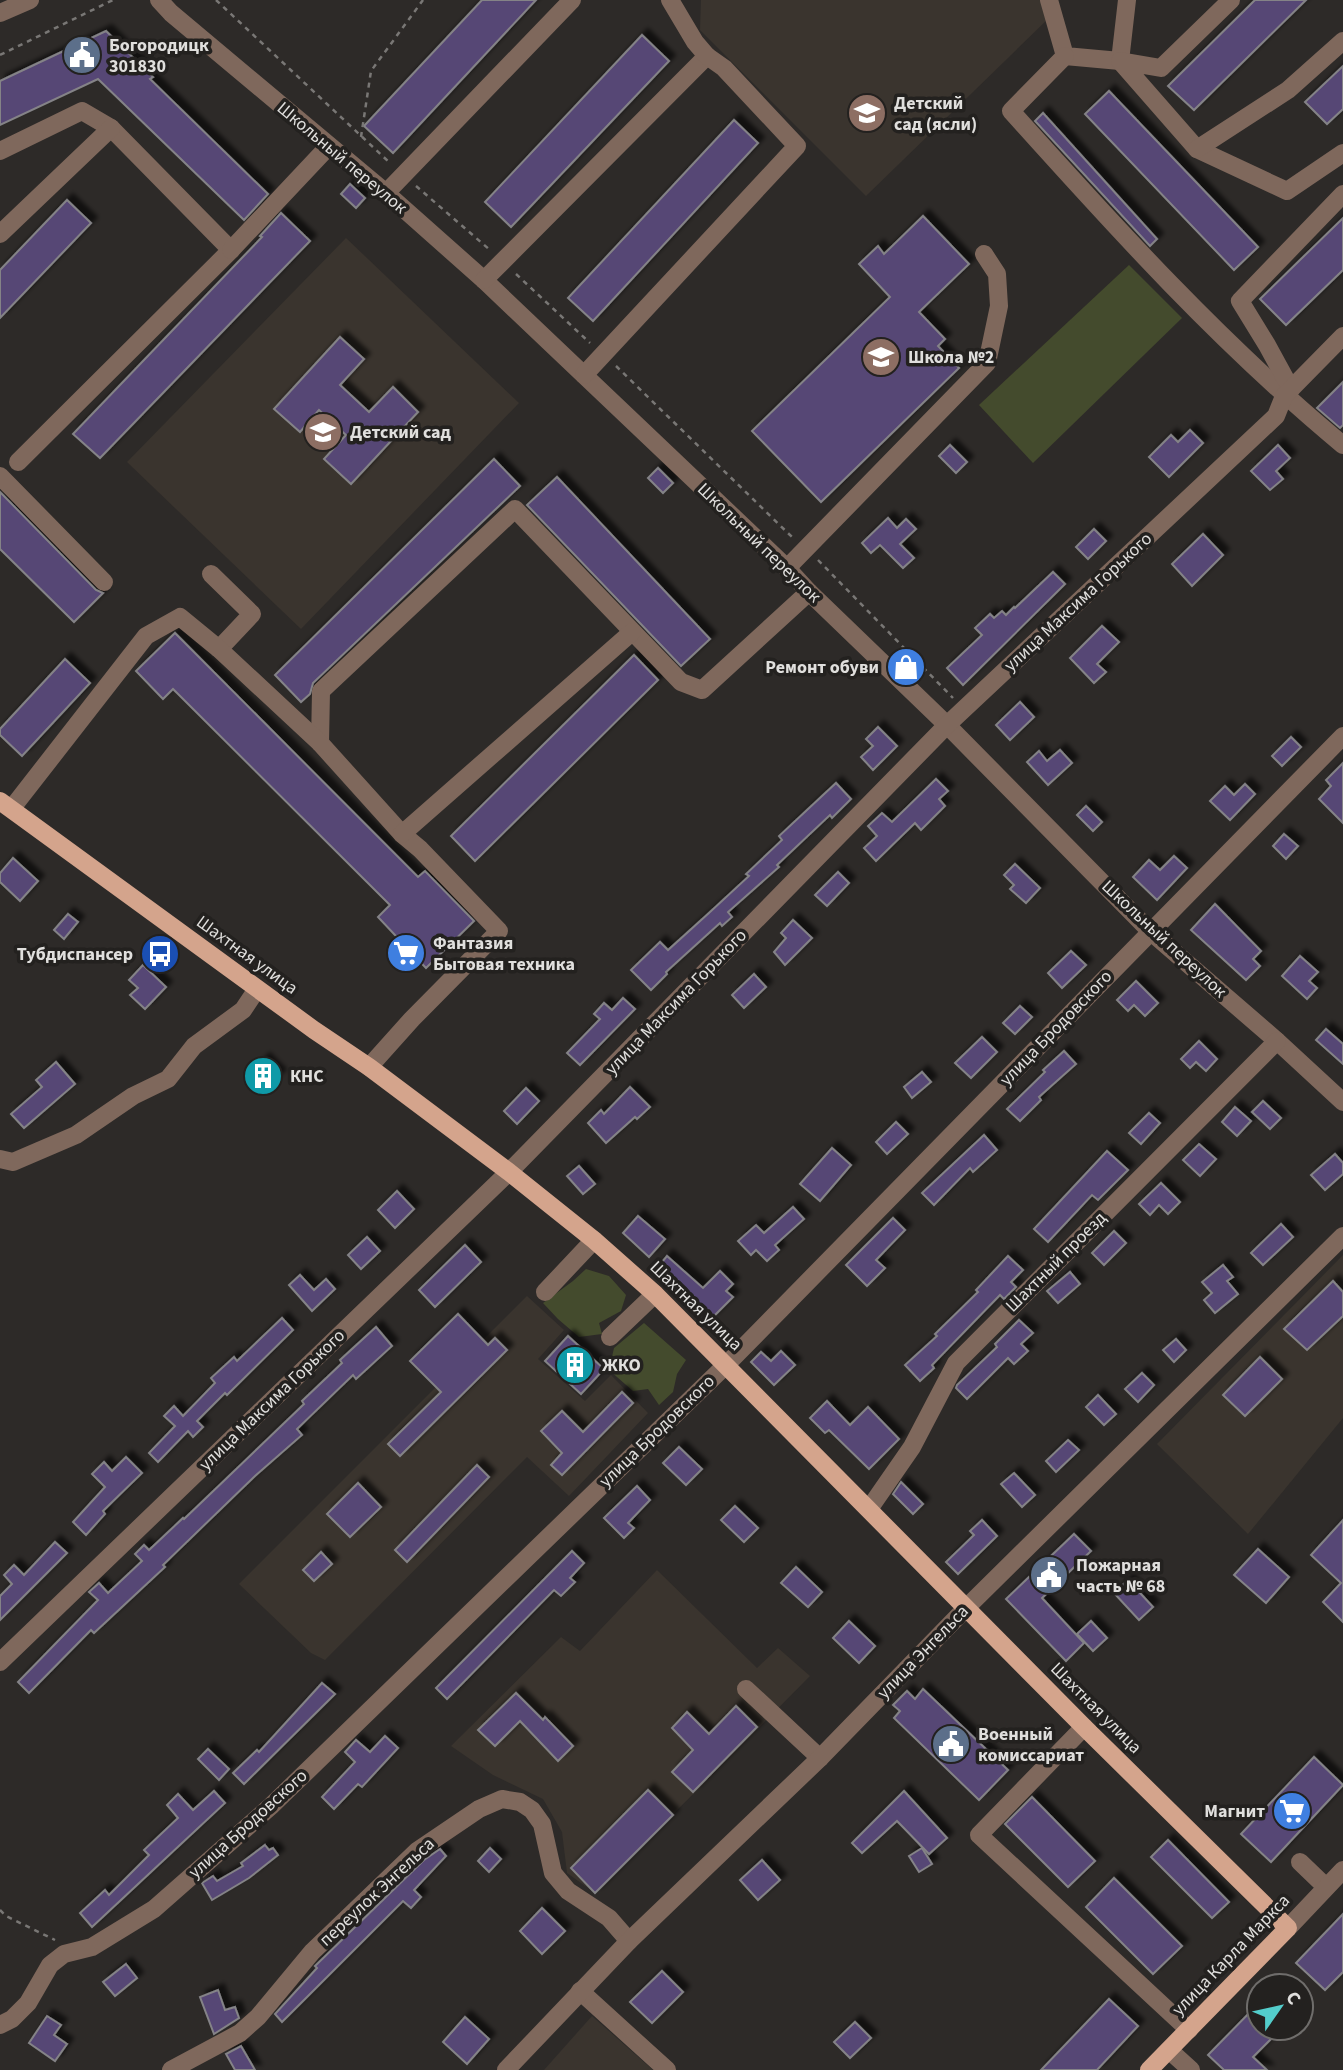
<svg xmlns="http://www.w3.org/2000/svg" width="1343" height="2070" font-family="'Source Sans 3',sans-serif">
<style>
.built{fill:#3a342e}
.green{fill:#444b2d}
.building{fill:#574675;stroke:#848387;stroke-width:2;filter:url(#shadow)}
.lines{fill:none;stroke-linecap:round;stroke-linejoin:round}
.path{stroke:#797775;stroke-width:2.5;stroke-dasharray:5 5;stroke-linecap:butt}
.minor{stroke:#7f685c;stroke-width:18}
.major{stroke:#d4a48c;stroke-width:18}
.labels{text-anchor:middle;dominant-baseline:central;stroke-width:7;stroke-linejoin:round;paint-order:stroke}
.poi-label{font-size:18px;font-weight:bold;fill:#e0dfdd;stroke:#23211f;text-anchor:start}
.street-label{font-size:18px;fill:#e0dfdd;stroke:#23211f}
</style>
<defs>
<filter id="shadow"><feDropShadow dx="6" dy="-6" stdDeviation="2" flood-color="#0009"/></filter>
</defs>
<rect width="100%" height="100%" fill="#2d2a28"/>
<g class="built">
<polygon points="701,0 1045,0 1050,17 866,196 700,30"/>
<polygon points="346,238 519,403 301,629 127,462"/>
<polygon points="1343,1255 1343,1418 1248,1534 1157,1444"/>
<polygon points="527,1296 564,1330 538,1359 585,1401 611,1375 648,1413 569,1496 527,1457 325,1660 311,1653 239,1584"/>
<polygon points="657,1570 757,1668 778,1648 810,1676 595,1893 567,1873 562,1832 543,1799 493,1775 451,1746 561,1637 580,1651"/>
<polygon points="592,2016 653,2070 544,2070"/>
</g>
<g class="green">
<polygon points="1129,265 1182,318 1033,463 979,405"/>
<polygon points="586,1269 609,1276 626,1295 621,1311 599,1323 602,1334 579,1337 558,1319 543,1303 573,1281"/>
<polygon points="644,1323 686,1360 677,1374 673,1392 659,1405 648,1389 633,1391 609,1370 614,1348"/>
</g>
<g class="building">
<polygon points="482,0 536,0 393,153 364,126"/>
<polygon points="1255,0 1306,0 1194,110 1168,86"/>
<polygon points="106,31 153,77 150,79 268,194 244,220 98,79 0,125 0,81"/>
<polygon points="642,35 669,61 511,227 485,202"/>
<polygon points="1343,66 1343,109 1327,124 1305,102"/>
<polygon points="1109,91 1258,247 1234,270 1085,114"/>
<polygon points="1043,113 1157,239 1150,246 1035,121"/>
<polygon points="734,120 758,143 593,321 568,298"/>
<polygon points="350,184 365,198 356,208 341,194"/>
<polygon points="67,200 91,223 0,318 0,270"/>
<polygon points="281,213 310,241 100,458 73,434 262,237 260,236"/>
<polygon points="923,216 969,264 919,312 945,339 938,346 959,368 821,502 752,431 890,297 859,264 878,246 884,254"/>
<polygon points="1343,218 1343,270 1286,325 1260,299"/>
<polygon points="340,337 364,359 340,385 369,412 393,387 418,412 351,484 324,459 346,435 319,410 300,432 274,409"/>
<polygon points="1343,382 1343,425 1340,428 1317,408"/>
<polygon points="1190,430 1203,443 1169,477 1149,457 1171,435 1178,442"/>
<polygon points="950,445 967,462 956,473 939,456"/>
<polygon points="1278,445 1290,458 1276,471 1283,479 1270,490 1251,471"/>
<polygon points="494,459 520,486 313,683 310,694 301,702 275,675"/>
<polygon points="658,468 673,483 663,493 648,478"/>
<polygon points="557,477 710,639 681,666 527,505"/>
<polygon points="0,492 96,590 103,593 74,622 0,549"/>
<polygon points="888,518 897,528 906,519 916,529 900,544 914,558 903,568 880,545 871,553 862,543"/>
<polygon points="1094,529 1106,541 1088,559 1076,547"/>
<polygon points="1203,534 1223,555 1192,586 1172,564"/>
<polygon points="1053,572 1065,584 963,685 947,668 982,635 975,628 990,614 994,618 1002,611 1006,615 1014,607 1015,608"/>
<polygon points="1102,626 1119,642 1097,664 1106,672 1094,683 1070,658"/>
<polygon points="175,633 418,877 425,871 474,921 426,968 378,917 390,905 173,689 163,699 136,671"/>
<polygon points="634,655 658,680 475,861 451,836"/>
<polygon points="65,659 90,683 22,756 0,735 0,729"/>
<polygon points="1020,702 1034,717 1010,740 996,725"/>
<polygon points="878,727 897,746 873,770 861,757 873,746 866,739"/>
<polygon points="1291,737 1301,747 1282,766 1272,756"/>
<polygon points="1060,750 1072,763 1048,785 1027,762 1039,751 1047,761"/>
<polygon points="1343,763 1343,823 1319,799 1331,786 1326,780"/>
<polygon points="936,779 948,791 939,799 945,806 921,830 915,823 876,861 864,848 877,836 868,826 882,813 892,822"/>
<polygon points="836,783 851,799 832,818 830,815 777,865 779,867 728,912 732,917 722,926 720,923 666,972 667,974 651,990 631,970 660,942 668,950 710,912 749,876 746,874 782,840 779,836"/>
<polygon points="1245,784 1255,794 1230,820 1210,801 1225,786 1234,795"/>
<polygon points="1086,806 1102,822 1093,831 1077,815"/>
<polygon points="1284,834 1298,846 1286,859 1273,846"/>
<polygon points="1174,856 1187,868 1157,900 1133,877 1149,860 1160,870"/>
<polygon points="13,858 38,881 20,901 0,882 0,873"/>
<polygon points="1015,864 1040,888 1026,903 1010,889 1014,885 1004,875"/>
<polygon points="838,872 849,883 827,906 815,895"/>
<polygon points="1215,904 1261,951 1253,959 1260,966 1246,980 1191,930"/>
<polygon points="68,914 78,922 64,939 54,930"/>
<polygon points="793,920 812,938 785,965 774,952 786,938 781,933"/>
<polygon points="1071,951 1086,965 1062,988 1048,973"/>
<polygon points="1300,956 1318,972 1309,981 1317,988 1307,999 1282,976"/>
<polygon points="143,965 166,987 145,1009 130,995 138,988 129,980"/>
<polygon points="754,974 766,987 744,1008 732,995"/>
<polygon points="1136,981 1158,1003 1145,1016 1134,1005 1128,1011 1117,1000"/>
<polygon points="623,998 635,1009 580,1065 567,1053 600,1019 594,1014 604,1003 612,1010"/>
<polygon points="1020,1006 1032,1017 1015,1034 1003,1023"/>
<polygon points="1326,1029 1343,1044 1343,1064 1316,1040"/>
<polygon points="982,1037 997,1052 971,1078 955,1063"/>
<polygon points="1199,1041 1217,1059 1206,1071 1196,1062 1190,1068 1181,1059"/>
<polygon points="1064,1051 1076,1064 1039,1097 1041,1100 1020,1121 1007,1109 1045,1072 1043,1070"/>
<polygon points="264,1059 280,1075 263,1092 247,1076"/>
<polygon points="56,1062 75,1084 24,1128 11,1114 42,1087 36,1080"/>
<polygon points="922,1072 931,1082 912,1098 904,1087"/>
<polygon points="630,1087 650,1107 637,1119 635,1117 606,1143 588,1123 601,1110 604,1114"/>
<polygon points="526,1088 539,1101 517,1124 504,1111"/>
<polygon points="1263,1101 1281,1118 1270,1129 1252,1112"/>
<polygon points="1235,1107 1251,1121 1237,1136 1222,1122"/>
<polygon points="1149,1113 1160,1123 1141,1144 1129,1133"/>
<polygon points="896,1122 908,1134 887,1154 876,1142"/>
<polygon points="984,1135 997,1150 973,1172 970,1168 934,1205 922,1193"/>
<polygon points="1199,1144 1216,1159 1200,1176 1183,1160"/>
<polygon points="832,1148 851,1165 820,1201 800,1184"/>
<polygon points="1107,1151 1128,1170 1098,1200 1092,1195 1048,1242 1034,1229"/>
<polygon points="1335,1154 1343,1163 1343,1174 1325,1190 1311,1175"/>
<polygon points="579,1166 595,1184 583,1194 567,1176"/>
<polygon points="1161,1183 1180,1202 1168,1214 1159,1205 1150,1215 1139,1204"/>
<polygon points="397,1191 414,1209 395,1228 378,1210"/>
<polygon points="793,1207 804,1219 775,1245 779,1250 767,1261 756,1250 751,1255 738,1241 756,1225 764,1233"/>
<polygon points="638,1216 665,1239 649,1257 623,1233"/>
<polygon points="893,1218 905,1230 876,1260 885,1268 867,1286 846,1265"/>
<polygon points="1281,1224 1293,1237 1263,1265 1251,1253"/>
<polygon points="1114,1231 1126,1243 1104,1265 1092,1253"/>
<polygon points="367,1237 380,1251 361,1269 348,1255"/>
<polygon points="465,1245 481,1262 435,1307 419,1290"/>
<polygon points="667,1256 703,1288 720,1271 733,1284 726,1291 733,1297 711,1319 657,1268"/>
<polygon points="1008,1256 1023,1270 1011,1282 1016,1287 1004,1299 1000,1295 932,1365 934,1368 920,1381 905,1365 937,1336 935,1334 978,1292 976,1290"/>
<polygon points="1223,1265 1233,1277 1227,1281 1238,1294 1215,1313 1204,1300 1212,1293 1202,1282"/>
<polygon points="1070,1272 1080,1284 1058,1303 1047,1291"/>
<polygon points="300,1275 314,1290 326,1279 335,1289 312,1311 289,1285"/>
<polygon points="1333,1281 1343,1292 1343,1316 1307,1350 1284,1329"/>
<polygon points="458,1314 488,1345 495,1338 507,1350 400,1456 388,1444 441,1392 410,1361"/>
<polygon points="282,1318 293,1330 227,1395 225,1393 197,1421 203,1427 193,1437 188,1431 158,1462 149,1453 175,1426 164,1416 174,1406 183,1416 215,1383 211,1378 234,1357 237,1361"/>
<polygon points="1019,1320 1033,1333 1021,1344 1028,1351 1014,1364 1008,1358 967,1399 956,1388 957,1385 997,1347 995,1344"/>
<polygon points="376,1327 392,1346 356,1379 353,1375 297,1429 302,1435 255,1476 163,1565 165,1567 94,1633 91,1630 29,1693 18,1682 98,1600 89,1592 99,1583 108,1593 142,1561 135,1554 144,1545 149,1550 183,1518 184,1519 304,1404 302,1401 342,1363 340,1360"/>
<polygon points="568,1336 604,1369 581,1394 545,1361"/>
<polygon points="1176,1339 1186,1350 1174,1362 1163,1350"/>
<polygon points="781,1351 795,1365 774,1385 751,1362 761,1352 771,1361"/>
<polygon points="1260,1357 1282,1379 1245,1416 1223,1395"/>
<polygon points="1142,1373 1154,1385 1138,1402 1125,1389"/>
<polygon points="622,1392 633,1403 562,1475 551,1465 562,1453 541,1431 562,1411 583,1432"/>
<polygon points="1098,1395 1116,1414 1104,1425 1086,1407"/>
<polygon points="827,1401 850,1425 868,1407 899,1439 869,1469 829,1430 825,1433 810,1418"/>
<polygon points="1068,1440 1079,1450 1056,1472 1046,1461"/>
<polygon points="679,1447 702,1469 686,1485 663,1463"/>
<polygon points="126,1457 142,1473 103,1511 105,1514 86,1535 73,1522 105,1487 92,1474 104,1462 112,1471"/>
<polygon points="477,1465 489,1477 407,1562 395,1550"/>
<polygon points="1014,1473 1035,1495 1022,1507 1001,1484"/>
<polygon points="901,1482 923,1504 913,1514 893,1494"/>
<polygon points="358,1483 381,1507 350,1537 327,1514"/>
<polygon points="637,1486 650,1500 628,1523 634,1528 624,1538 604,1518"/>
<polygon points="735,1506 758,1528 744,1542 721,1520"/>
<polygon points="982,1520 997,1536 958,1574 946,1562 974,1535 970,1531"/>
<polygon points="1343,1520 1343,1622 1323,1602 1341,1583 1311,1555"/>
<polygon points="1074,1534 1091,1551 1042,1598 1084,1643 1066,1661 1006,1599"/>
<polygon points="55,1542 67,1553 0,1620 0,1596 12,1584 4,1575 14,1565 24,1575"/>
<polygon points="1258,1549 1289,1577 1266,1603 1234,1575"/>
<polygon points="572,1551 584,1563 570,1578 575,1582 561,1596 554,1590 447,1699 436,1688"/>
<polygon points="321,1552 332,1564 314,1581 303,1570"/>
<polygon points="796,1567 822,1592 808,1607 781,1583"/>
<polygon points="1128,1580 1153,1607 1139,1620 1114,1593"/>
<polygon points="849,1621 875,1646 859,1663 833,1638"/>
<polygon points="1091,1621 1107,1638 1093,1651 1077,1634"/>
<polygon points="322,1683 335,1694 244,1784 233,1773 257,1750 259,1752"/>
<polygon points="923,1689 1008,1770 979,1800 894,1718 900,1711 893,1705 907,1691 915,1699"/>
<polygon points="516,1693 543,1720 545,1717 573,1746 558,1761 520,1721 495,1746 478,1730"/>
<polygon points="736,1706 757,1727 693,1792 672,1772 693,1750 672,1728 687,1712 709,1734"/>
<polygon points="385,1736 398,1748 362,1787 358,1784 334,1809 322,1797 355,1762 345,1752 356,1740 370,1752"/>
<polygon points="208,1749 229,1769 219,1780 198,1759"/>
<polygon points="1314,1757 1343,1785 1271,1862 1241,1834"/>
<polygon points="648,1790 673,1815 595,1893 571,1868"/>
<polygon points="214,1791 225,1803 92,1927 80,1913 105,1890 109,1895 149,1855 144,1850 178,1818 167,1805 178,1794 193,1810"/>
<polygon points="904,1791 947,1838 929,1854 897,1821 862,1853 852,1843"/>
<polygon points="1032,1797 1095,1861 1068,1887 1005,1824"/>
<polygon points="1168,1840 1229,1902 1212,1918 1151,1857"/>
<polygon points="265,1845 269,1850 273,1848 278,1855 249,1878 212,1900 202,1883 213,1876 217,1881 243,1866 241,1863"/>
<polygon points="490,1848 501,1859 489,1872 478,1861"/>
<polygon points="922,1848 932,1864 919,1872 909,1856"/>
<polygon points="440,1849 446,1856 414,1890 421,1897 411,1908 403,1901 282,2022 275,2014 317,1968 315,1966 424,1860"/>
<polygon points="762,1860 780,1880 758,1900 740,1880"/>
<polygon points="1114,1878 1182,1946 1153,1974 1086,1907"/>
<polygon points="542,1908 565,1931 542,1954 520,1931"/>
<polygon points="1343,1914 1343,1972 1325,1990 1296,1963"/>
<polygon points="126,1964 137,1978 115,1996 103,1982"/>
<polygon points="662,1971 683,1992 652,2023 630,2002"/>
<polygon points="218,1990 225,2010 235,2007 239,2018 214,2034 200,1997"/>
<polygon points="1109,1999 1138,2026 1097,2070 1041,2070"/>
<polygon points="1259,2003 1259,2028 1282,2028 1253,2057 1267,2070 1224,2070 1208,2055"/>
<polygon points="47,2016 61,2025 54,2035 67,2044 55,2061 29,2043"/>
<polygon points="465,2017 489,2039 467,2064 443,2042"/>
<polygon points="855,2022 871,2038 850,2058 834,2042"/>
<polygon points="241,2046 255,2070 235,2070 226,2054"/>
</g>
<g class="lines">
<g class="path">
<polyline points="216,0 390,163"/>
<polyline points="0,55 113,0"/>
<polyline points="361,137 371,71 423,0"/>
<polyline points="416,186 490,250"/>
<polyline points="516,274 590,343"/>
<polyline points="616,366 792,537"/>
<polyline points="818,560 953,698"/>
<polyline points="0,1910 6,1916 55,1940"/>
</g>
<g class="minor">
<polyline points="159,0 171,13 386,193 484,280 787,568 809,592 947,725 1151,932 1277,1041 1343,1102"/>
<polyline points="1049,0 1065,56 1120,61 1127,0"/>
<polyline points="1231,0 1161,68 1120,61 1197,149 1287,191 1343,153"/>
<polyline points="0,13 30,0"/>
<path d="M1065 56 1011 111C1116 228 1222 345 1343 445"/>
<polyline points="1197,149 1288,90 1343,41"/>
<polyline points="0,151 82,111 111,128 231,250 18,462"/>
<polyline points="386,193 572,0"/>
<polyline points="0,234 111,128"/>
<polyline points="231,250 328,147"/>
<polyline points="484,280 707,56"/>
<polyline points="584,375 797,146 724,68 707,56 695,42 670,0"/>
<polyline points="1291,389 1267,345 1240,301 1343,194"/>
<polyline points="0,476 104,582"/>
<polyline points="787,568 987,363 999,306 997,274 984,254"/>
<polyline points="211,574 252,614 219,649"/>
<polyline points="320,743 321,691 515,509 681,682 702,690 809,592"/>
<polyline points="12,808 146,636 180,617 219,649 320,743 402,834 420,849 499,931 412,1019 369,1067"/>
<polyline points="402,834 632,632"/>
<polyline points="0,1159 13,1162 76,1135 133,1096 168,1079 194,1046 243,1010 257,989"/>
<polyline points="545,1292 594,1240"/>
<polyline points="610,1337 655,1294"/>
<polyline points="869,1509 912,1447 956,1363 1277,1041"/>
<polyline points="0,1662 509,1172 947,725 1276,416 1284,396 1343,336"/>
<polyline points="746,1689 820,1758"/>
<polyline points="1084,1727 979,1835 1189,2030"/>
<polyline points="1300,1862 1326,1887"/>
<polyline points="1288,1928 1343,1870"/>
<polyline points="580,1991 667,2070"/>
<polyline points="0,2025 12,2019 28,2003 50,1965 64,1954 92,1947 154,1909 271,1806 727,1364 1343,736"/>
<polyline points="1169,2050 1191,2070"/>
<polyline points="171,2070 240,2033 258,2017 312,1952 417,1851 479,1809 502,1799 520,1802 532,1810 542,1824 553,1873 568,1891 609,1918 629,1941"/>
<polyline points="506,2070 629,1941 820,1758 966,1608 1343,1236"/>
</g>
<polyline class="major" points="0,801 314,1030 369,1067 509,1172 594,1240 655,1294 1084,1727 1288,1928 1149,2070"/>
</g>
<defs>
<symbol id="civic-disc" viewBox="-11 -11 22 22"><circle r="9.5" fill="#5c6f8a" stroke="#23211f"/><path d="M-.6-6.5H3V-4.5H.6V-3L4-1V1h2V6H-6V1h2V-1L-.6-3ZM-1.2 2.5V6h2.4V2.5Z" fill="#fff"/></symbol>
<symbol id="school-disc" viewBox="-11 -11 22 22"><circle r="9.5" fill="#8d6e63" stroke="#23211f"/><path d="M0-5L7-2L0 1L-7-2ZM-4 1L0 2.5L4 1V4Q0 6-4 4Z" fill="#fff"/></symbol>
<symbol id="shop-disc" viewBox="-11 -11 22 22"><circle r="9.5" fill="#3f7fe0" stroke="#23211f"/><path d="M-5-2.5h2.3a2.7 3.5 0 0 1 5.4 0H5L5.5 6h-11ZM-1.5-2.5h3a1.5 2.3 0 0 0-3 0Z" fill="#fff"/></symbol>
<symbol id="supermarket-disc" viewBox="-11 -11 22 22"><circle r="9.5" fill="#3f7fe0" stroke="#23211f"/><path d="M-6-5.5h2.5l.6 2H6L4.5 2H-2.5L-4.4-4H-6ZM-1.5 3.2a1.3 1.3 0 1 0 .1 0ZM3 3.2a1.3 1.3 0 1 0 .1 0Z" fill="#fff"/></symbol>
<symbol id="bus-disc" viewBox="-11 -11 22 22"><circle r="9.5" fill="#1a4fb4" stroke="#23211f"/><path d="M-5-6H5V4H4V6H2V4H-2V6H-4V4H-5ZM-3.5-4V0h7V-4ZM-3.5 1.2v1.5H-2V1.2ZM2 1.2v1.5H3.5V1.2Z" fill="#fff"/></symbol>
<symbol id="building-disc" viewBox="-11 -11 22 22"><circle r="9.5" fill="#0f9aa8" stroke="#23211f"/><path d="M-4-6H4V6H1V3H-1V6H-4ZM-2.5-4.3h1.7v1.8h-1.7ZM.8-4.3h1.7v1.8H.8ZM-2.5-1h1.7V.8h-1.7ZM.8-1h1.7V.8H.8Z" fill="#fff"/></symbol>
</defs>
<g fill-rule="evenodd">
<use href="#civic-disc" x="60" y="33" width="44" height="44"/>
<use href="#school-disc" x="845" y="91" width="44" height="44"/>
<use href="#school-disc" x="859" y="335" width="44" height="44"/>
<use href="#school-disc" x="301" y="410" width="44" height="44"/>
<use href="#shop-disc" x="884" y="645" width="44" height="44"/>
<use href="#supermarket-disc" x="384" y="931" width="44" height="44"/>
<use href="#bus-disc" x="138" y="932" width="44" height="44"/>
<use href="#building-disc" x="241" y="1054" width="44" height="44"/>
<use href="#building-disc" x="553" y="1343" width="44" height="44"/>
<use href="#civic-disc" x="1027" y="1553" width="44" height="44"/>
<use href="#civic-disc" x="929" y="1722" width="44" height="44"/>
<use href="#supermarket-disc" x="1270" y="1789" width="44" height="44"/>
</g>
<g class="labels">
<g class="poi-label">
<text x="109" y="45">Богородицк<tspan x="109" dy="21">301830</tspan></text>
<text x="894" y="103">Детский<tspan x="894" dy="21">сад (ясли)</tspan></text>
<text x="908" y="357">Школа №2</text>
<text x="350" y="432">Детский сад</text>
<text x="879" y="667" text-anchor="end">Ремонт обуви</text>
<text x="433" y="943">Фантазия<tspan x="433" dy="21">Бытовая техника</tspan></text>
<text x="133" y="954" text-anchor="end">Тубдиспансер</text>
<text x="290" y="1076">КНС</text>
<text x="602" y="1365">ЖКО</text>
<text x="1076" y="1565">Пожарная<tspan x="1076" dy="21">часть № 68</tspan></text>
<text x="978" y="1734">Военный<tspan x="978" dy="21">комиссариат</tspan></text>
<text x="1265" y="1811" text-anchor="end">Магнит</text>
</g>
<g class="street-label">
<text transform="translate(342 158) rotate(40)">Школьный переулок</text>
<text transform="translate(759 543) rotate(44)">Школьный переулок</text>
<text transform="translate(1078 602) rotate(-43)">улица Максима Горького</text>
<text transform="translate(1164 939) rotate(43)">Школьный переулок</text>
<text transform="translate(247 955) rotate(36)">Шахтная улица</text>
<text transform="translate(676 1002) rotate(-46)">улица Максима Горького</text>
<text transform="translate(1056 1028) rotate(-46)">улица Бродовского</text>
<text transform="translate(1056 1262) rotate(-45)">Шахтный проезд</text>
<text transform="translate(696 1306) rotate(44)">Шахтная улица</text>
<text transform="translate(272 1400) rotate(-44)">улица Максима Горького</text>
<text transform="translate(657 1431) rotate(-44)">улица Бродовского</text>
<text transform="translate(923 1652) rotate(-46)">улица Энгельса</text>
<text transform="translate(1096 1708) rotate(45)">Шахтная улица</text>
<text transform="translate(248 1824) rotate(-42)">улица Бродовского</text>
<text transform="translate(377 1892) rotate(-43)">переулок Энгельса</text>
<text transform="translate(1231 1955) rotate(-46)">улица Карла Маркса</text>
</g>
</g>
<g transform="translate(1280 2007) rotate(56)"><circle r="33" fill="#23211f" stroke="#6f6d6b" stroke-width="2"/>
<path d="M0-5L12 26L0 18L-12 26Z" fill="#53cdcb"/>
<text y="-10" font-size="19" font-weight="bold" text-anchor="middle" fill="#e0dfdd">С</text>
</g>
</svg>
